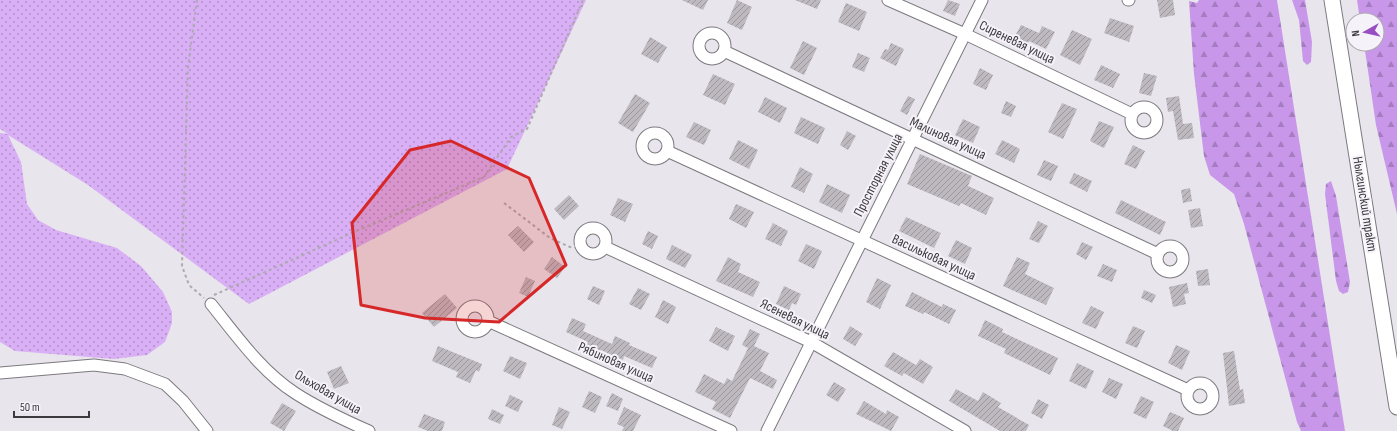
<svg xmlns="http://www.w3.org/2000/svg" width="1397" height="431" font-family="'Sofia Sans Condensed',sans-serif">
<style>
.grass{fill:url(#grass-dots)}
.forest{fill:url(#forest-firs)}
.building{fill:url(#building-hatch)}
.lines{fill:none;stroke-linecap:round;stroke-linejoin:round}
.minor-casing{stroke:#7c797f;stroke-width:13}
.secondary-casing{stroke:#7c797f;stroke-width:17}
.path{stroke:#aeaab0;stroke-width:2;stroke-dasharray:3 3;stroke-linecap:butt}
.minor{stroke:#fff;stroke-width:11}
.secondary{stroke:#fff;stroke-width:15}
.marked{fill:#d62828;fill-opacity:0.2;stroke:#d62828;stroke-width:3;stroke-linejoin:round}
.labels{text-anchor:middle;dominant-baseline:central;stroke-width:4;stroke-linejoin:round;paint-order:stroke}
.street-label{font-size:14px;fill:#3c3a3d;stroke:#f6f2f9}
</style>
<defs>
<pattern id="grass-dots" width="8" height="8" patternUnits="userSpaceOnUse"><rect width="8" height="8" fill="#d9aff6"/><path d="M2 2h.1M6 6h.1" fill="none" stroke="#b18fc8" stroke-width="1.8" stroke-linecap="round"/></pattern>
<pattern id="forest-firs" width="22" height="20" patternUnits="userSpaceOnUse"><rect width="22" height="20" fill="#c997ea"/><path d="M5 1l3.5 6h-7zM16 11l3.5 6h-7z" fill="#a47cbf"/></pattern>
<pattern id="building-hatch" width="6" height="6" patternUnits="userSpaceOnUse"><rect width="6" height="6" fill="#bdb9bf"/><path d="M-1 1l2-2M0 6l6-6M5 7l2-2" fill="none" stroke="#9b979c"/></pattern>
</defs>
<rect width="100%" height="100%" fill="#e9e5ec"/>
<polygon class="grass" points="0,0 586,0 507,169 249,304 88,185 8,135 21,162 27,204 38,220 56,230 117,248 141,266 163,292 172,312 172,323 165,342 147,355 114,359 15,351 0,342 0,133 8,134 0,129"/>
<g class="forest">
<polygon points="1199,0 1277,0 1345,431 1301,431 1297,422 1244,224 1234,194 1210,175 1204,156 1194,74 1189,1 1197,3"/>
<polygon points="1292,0 1305,0 1312,42 1311,62 1307,65 1303,61 1299,20"/>
<polygon points="1357,0 1397,0 1397,214 1376,125 1364,44 1377,44 1377,20 1360,20"/>
<polygon points="1331,181 1336,196 1350,282 1348,292 1343,294 1339,291 1336,281 1325,194 1326,184"/>
</g>
<g class="building">
<polygon points="682,0 708,0 703,10"/>
<polygon points="737,0 752,7 742,30 727,23"/>
<polygon points="795,0 821,0 817,9"/>
<polygon points="948,0 960,4 955,16 943,11"/>
<polygon points="1157,0 1173,0 1175,15 1160,18"/>
<polygon points="846,3 867,12 859,31 838,22"/>
<polygon points="1110,18 1134,26 1129,42 1104,33"/>
<polygon points="1021,25 1039,33 1042,26 1055,32 1046,49 1029,41 1028,45 1014,38"/>
<polygon points="1072,30 1092,39 1080,65 1060,55"/>
<polygon points="650,37 667,47 658,63 641,54"/>
<polygon points="803,41 817,48 804,75 790,68"/>
<polygon points="891,43 904,49 896,66 880,58 885,49 888,50"/>
<polygon points="858,53 870,58 864,72 852,67"/>
<polygon points="1101,65 1120,74 1113,88 1094,80"/>
<polygon points="980,68 993,75 986,90 973,84"/>
<polygon points="1144,73 1157,76 1151,96 1139,93"/>
<polygon points="713,74 735,84 725,105 703,95"/>
<polygon points="635,94 650,103 633,132 618,123"/>
<polygon points="908,96 915,99 907,115 900,111"/>
<polygon points="1179,96 1183,124 1192,123 1194,138 1178,140 1173,111 1168,112 1166,98"/>
<polygon points="765,97 787,108 780,123 758,112"/>
<polygon points="1006,101 1016,106 1011,117 1001,113"/>
<polygon points="1062,103 1077,109 1063,139 1048,132"/>
<polygon points="801,117 825,128 818,144 794,133"/>
<polygon points="963,119 980,127 973,143 955,135"/>
<polygon points="1099,121 1114,127 1104,148 1090,141"/>
<polygon points="694,122 711,130 704,145 686,137"/>
<polygon points="847,131 856,136 848,150 840,145"/>
<polygon points="738,140 758,150 749,169 729,159"/>
<polygon points="1002,140 1020,149 1014,163 995,154"/>
<polygon points="1133,145 1145,151 1136,169 1124,164"/>
<polygon points="920,154 972,176 968,186 994,198 986,215 961,203 959,206 907,184"/>
<polygon points="1044,160 1058,166 1051,181 1037,175"/>
<polygon points="800,167 813,174 804,193 791,187"/>
<polygon points="1074,173 1092,181 1087,192 1069,183"/>
<polygon points="827,184 850,195 842,213 819,202"/>
<polygon points="1190,188 1192,201 1183,203 1181,190"/>
<polygon points="569,195 579,206 564,220 554,209"/>
<polygon points="618,198 633,204 625,222 610,215"/>
<polygon points="1121,200 1166,222 1160,235 1115,213"/>
<polygon points="736,204 754,212 746,228 729,219"/>
<polygon points="1200,208 1203,226 1191,228 1188,210"/>
<polygon points="906,217 941,233 934,248 899,231"/>
<polygon points="1038,221 1048,226 1039,243 1029,239"/>
<polygon points="773,223 788,231 781,246 765,239"/>
<polygon points="518,226 534,242 524,252 508,235"/>
<polygon points="648,231 658,236 652,249 642,244"/>
<polygon points="956,240 972,248 965,264 948,256"/>
<polygon points="1082,242 1093,247 1086,260 1076,254"/>
<polygon points="806,244 822,251 814,269 798,261"/>
<polygon points="672,245 692,255 685,268 666,259"/>
<polygon points="552,257 565,267 557,278 544,269"/>
<polygon points="728,257 741,264 738,272 760,282 753,297 716,281"/>
<polygon points="1017,257 1030,263 1025,274 1054,288 1046,305 1003,286"/>
<polygon points="1103,264 1117,270 1112,282 1097,276"/>
<polygon points="1208,269 1210,285 1198,286 1196,271"/>
<polygon points="526,277 535,281 528,297 519,293"/>
<polygon points="877,278 891,285 880,309 866,302"/>
<polygon points="1187,283 1189,293 1184,294 1186,304 1173,307 1169,287"/>
<polygon points="593,286 605,291 599,305 587,299"/>
<polygon points="784,286 801,294 796,305 792,303 789,310 776,304"/>
<polygon points="638,288 650,294 641,310 629,304"/>
<polygon points="1144,290 1156,295 1152,303 1141,298"/>
<polygon points="912,292 942,307 943,304 956,310 949,324 924,312 923,314 905,306"/>
<polygon points="445,294 457,308 434,327 422,313"/>
<polygon points="663,300 676,307 668,324 655,317"/>
<polygon points="1091,306 1104,312 1096,329 1082,323"/>
<polygon points="572,318 586,324 583,331 612,344 615,336 630,343 629,345 657,357 652,368 624,356 623,360 601,350 598,359 584,352 588,342 566,332"/>
<polygon points="985,320 1003,329 1002,332 1058,358 1050,375 1004,353 1006,349 978,336"/>
<polygon points="850,326 863,334 855,346 843,339"/>
<polygon points="1133,326 1145,331 1137,348 1125,343"/>
<polygon points="716,327 735,336 728,351 709,341"/>
<polygon points="750,329 760,334 754,346 769,353 760,371 777,380 773,389 750,378 730,418 712,409 716,402 695,392 704,374 724,384 727,378 732,381 748,348 742,345"/>
<polygon points="1176,345 1190,351 1182,370 1168,363"/>
<polygon points="438,346 482,364 479,372 476,370 470,383 456,377 458,372 432,361"/>
<polygon points="1234,351 1240,390 1243,389 1245,403 1229,406 1223,353"/>
<polygon points="893,352 916,365 920,359 933,367 923,384 904,373 902,376 884,366"/>
<polygon points="510,356 527,363 520,379 503,371"/>
<polygon points="1077,363 1094,371 1086,389 1069,381"/>
<polygon points="341,366 349,383 334,389 327,372"/>
<polygon points="1109,378 1123,384 1116,399 1102,392"/>
<polygon points="834,382 846,389 838,402 826,395"/>
<polygon points="956,389 978,401 983,392 1001,403 998,407 1029,425 1026,431 1000,431 949,401"/>
<polygon points="589,391 602,397 595,413 582,407"/>
<polygon points="612,393 623,399 618,411 606,406"/>
<polygon points="510,395 523,401 518,412 505,406"/>
<polygon points="1141,396 1154,402 1146,419 1133,413"/>
<polygon points="1038,399 1049,405 1042,419 1031,413"/>
<polygon points="864,401 886,414 887,410 899,417 891,431 856,414"/>
<polygon points="282,403 296,411 284,431 270,423"/>
<polygon points="559,407 570,412 562,429 552,425"/>
<polygon points="624,407 641,415 633,431 622,431 624,427 617,424"/>
<polygon points="492,409 504,415 500,424 488,419"/>
<polygon points="1170,412 1184,418 1178,431 1173,431 1163,426"/>
<polygon points="424,414 445,422 442,431 428,431 418,427"/>
</g>
<g class="lines">
<defs>
<g id="minor">
<polyline points="888,0 965,34 1132,114"/>
<polyline points="1128,0 1129,0"/>
<circle cx="712" cy="46" r="13"/>
<polyline points="724,51 1158,254"/>
<circle cx="1144" cy="120" r="13"/>
<circle cx="655" cy="146" r="13"/>
<polyline points="667,151 1188,390"/>
<circle cx="593" cy="241" r="13"/>
<circle cx="1170" cy="259" r="13"/>
<polyline points="605,247 811,342 965,431"/>
<path d="M211 304C236 335 261 371 295 393 318 408 344 420 369 431"/>
<circle cx="475" cy="319" r="13"/>
<polyline points="488,321 731,431"/>
<polyline points="0,373 94,365 125,369 165,384 183,401 207,431"/>
<circle cx="1200" cy="396" r="13"/>
<polyline points="767,431 982,0"/>
</g>
<polyline id="secondary" points="1332,0 1397,407"/>
</defs>
<use href="#minor" class="minor-casing"/>
<use href="#secondary" class="secondary-casing"/>
<g class="path">
<polyline points="197,0 188,67 182,266 189,285 204,298"/>
<polyline points="504,203 550,238 570,247 580,245"/>
<polyline points="214,295 354,232 484,177 511,137 527,129 583,0"/>
</g>
<use href="#minor" class="minor"/>
<use href="#secondary" class="secondary"/>
</g>
<path class="marked" d="M451 141 529 178 566 265 499 322 425 318 361 305 352 223 410 150Z"/>
<g class="labels">
<g class="street-label">
<text transform="translate(1017 42) rotate(26)">Сиреневая улица</text>
<text transform="translate(948 138) rotate(25)">Малиновая улица</text>
<text transform="translate(878 175) rotate(-63)">Просторная улица</text>
<text transform="translate(1365 204) rotate(81)">Нылгинский тракт</text>
<text transform="translate(934 257) rotate(25)">Васильковая улица</text>
<text transform="translate(795 319) rotate(26)">Ясеневая улица</text>
<text transform="translate(616 362) rotate(24)">Рябиновая улица</text>
<text transform="translate(328 392) rotate(30)">Ольховая улица</text>
</g>
</g>
<g transform="translate(1365 32) rotate(262)"><circle r="19" fill="#f6f2f9" stroke="#aca8ae"/>
<path d="M0-3L7 15L0 10L-7 15Z" fill="#984fc2"/>
<text y="-6" font-size="11" font-weight="bold" text-anchor="middle" fill="#3c3a3d">N</text>
</g>
<path d="M14 411v6h75v-6" fill="none" stroke="#3c3a3d" stroke-width="2"/>
<text x="20" y="411" font-size="12" fill="#3c3a3d" stroke="#f6f2f9" stroke-width="3" paint-order="stroke">50 m</text>
</svg>
